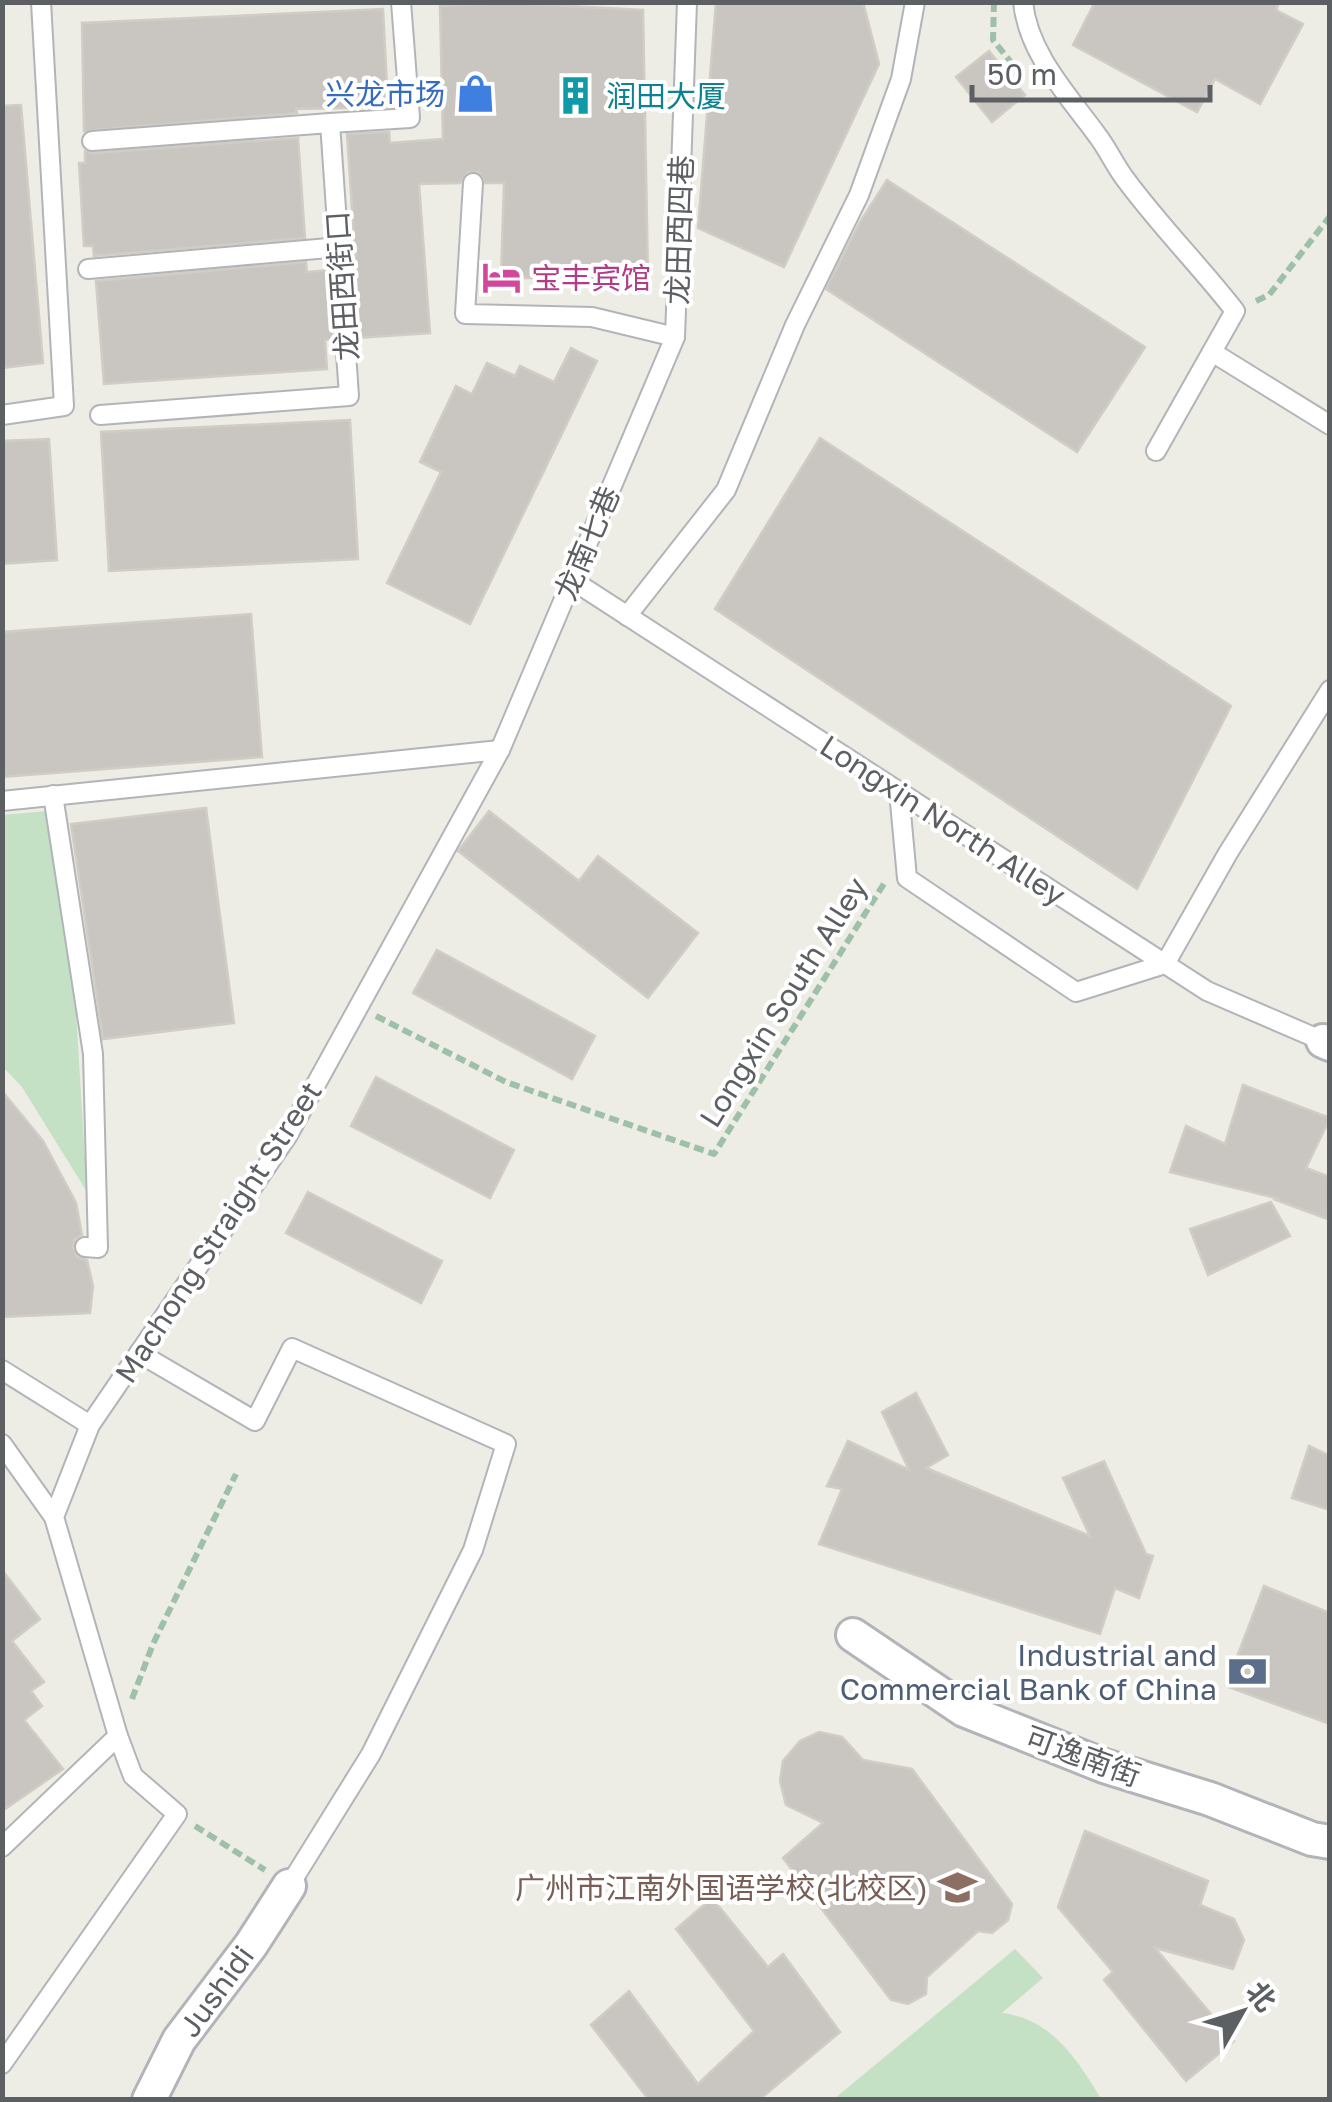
<svg xmlns="http://www.w3.org/2000/svg" width="1332" height="2102" font-family="'Golos Text','Noto Sans SC',sans-serif">
<style>
.green{fill:#c5e1c5}
.building{fill:#c9c6c2;stroke:#d1cdc4;stroke-width:2.5}
.lines{fill:none;stroke-linecap:round;stroke-linejoin:round}
.service-casing{stroke:#b2b5b8;stroke-width:22}
.minor-casing{stroke:#b2b5b8;stroke-width:38}
.path{stroke:#9ec0a8;stroke-width:6;stroke-dasharray:10 5;stroke-linecap:butt}
.service{stroke:#fff;stroke-width:18}
.minor{stroke:#fff;stroke-width:32}
.labels{text-anchor:middle;dominant-baseline:central;stroke-width:8;stroke-linejoin:round;paint-order:stroke}
.shop-label{font-size:30px;fill:#366cbe;stroke:#fff;text-anchor:end}
.culture-label{font-size:30px;fill:#0d838f;stroke:#fff;text-anchor:start}
.street-label{font-size:30px;fill:#5d6063;stroke:#fff}
.hotel-label{font-size:30px;fill:#b23c85;stroke:#fff;text-anchor:start}
.service-label{font-size:30px;fill:#4e5e75;stroke:#fff;text-anchor:end}
.education-label{font-size:30px;fill:#785e54;stroke:#fff;text-anchor:end}
</style>
<rect width="100%" height="100%" fill="#edece5"/>
<g class="green">
<polygon points="47,811 76,1012 87,1192 22,1087 3,1067 2,815"/>
<path d="M1015 1949 1043 1978 1002 2013C1052 2019 1077 2059 1101 2099H834Z"/>
</g>
<g class="building">
<polygon points="716,2 863,2 879,64 784,267 698,228"/>
<polygon points="1095,2 1279,2 1276,10 1303,24 1260,104 1215,79 1197,112 1073,45"/>
<polygon points="510,3 643,10 648,278 501,278 504,183 485,183 479,172 468,172 460,183 419,184 430,333 357,338 353,269 356,268 347,134 389,132 390,143 443,139 440,6"/>
<polygon points="383,9 388,107 296,109 297,113 84,131 82,23"/>
<polygon points="989,51 1025,95 992,122 956,77"/>
<polygon points="21,105 43,363 2,368 2,106"/>
<polygon points="298,138 305,238 94,256 93,246 84,246 79,163 85,163 85,151 93,153"/>
<polygon points="887,180 1145,347 1077,452 826,289 860,222"/>
<polygon points="306,262 307,272 328,270 333,339 325,340 327,369 104,384 96,281"/>
<polygon points="571,348 597,361 470,624 387,583 441,472 420,462 456,386 472,394 487,363 515,376 520,366 554,382"/>
<polygon points="350,420 358,559 109,571 101,432"/>
<polygon points="820,438 1231,706 1137,889 715,609"/>
<polygon points="49,439 57,560 2,564 2,441"/>
<polygon points="251,614 262,757 2,777 2,632"/>
<polygon points="206,808 234,1023 103,1039 71,824"/>
<polygon points="489,811 579,881 598,856 698,933 648,998 458,851"/>
<polygon points="437,950 595,1036 572,1079 413,993"/>
<polygon points="376,1077 514,1150 490,1198 351,1126"/>
<polygon points="1243,1085 1330,1118 1306,1168 1330,1177 1330,1220 1276,1200 1280,1199 1170,1172 1186,1126 1225,1144"/>
<polygon points="2,1091 43,1141 76,1203 82,1235 75,1239 73,1247 77,1257 87,1260 93,1286 90,1313 2,1317"/>
<polygon points="308,1192 442,1261 421,1303 286,1233"/>
<polygon points="1271,1202 1290,1236 1208,1275 1190,1229"/>
<polygon points="916,1393 948,1455 926,1468 1090,1536 1063,1478 1104,1461 1146,1554 1153,1556 1139,1598 1115,1588 1100,1634 819,1544 842,1489 827,1486 848,1441 909,1470 882,1412"/>
<polygon points="1309,1446 1330,1456 1330,1510 1292,1498"/>
<polygon points="2,1570 40,1619 12,1641 44,1682 31,1691 42,1706 24,1720 63,1769 2,1811"/>
<polygon points="1264,1586 1330,1613 1330,1724 1226,1686"/>
<polygon points="819,1732 842,1737 863,1760 912,1769 1012,1904 1008,1920 992,1933 978,1931 927,1977 926,1994 908,2004 891,2000 783,1858 823,1823 786,1805 780,1781 783,1761 800,1741"/>
<polygon points="1085,1831 1208,1881 1200,1905 1234,1919 1244,1940 1233,1969 1155,1948 1234,2041 1186,2081 1104,1980 1113,1972 1058,1907"/>
<polygon points="712,1898 768,1967 783,1954 840,2032 759,2100 649,2100 591,2025 629,1991 698,2084 754,2031 676,1929"/>
</g>
<g class="lines">
<defs>
<g id="service">
<path d="M1023 2C1028 53 1067 94 1097 135 1108 149 1115 166 1126 180 1160 226 1200 266 1235 311L1156 451"/>
<polyline points="92,141 330,123"/>
<polyline points="473,183 465,314 592,317 675,337"/>
<polyline points="88,269 340,247"/>
<polyline points="1212,352 1330,425"/>
<polyline points="2,415 64,406 41,2"/>
<polyline points="100,415 349,396 330,123 410,118 401,2"/>
<polyline points="572,580 1207,991 1323,1041"/>
<polyline points="627,616 726,490 795,325 859,195 901,79 915,2"/>
<polyline points="899,791 907,878 1076,992 1165,964 1228,853 1330,690"/>
<polyline points="53,795 93,1054 98,1248 85,1247"/>
<polyline points="2,801 500,750"/>
<polyline points="139,1353 255,1421 292,1348 506,1444 473,1550 371,1754 289,1886"/>
<polyline points="2,1370 90,1425"/>
<polyline points="2,1444 54,1517"/>
<polyline points="2,1847 118,1736"/>
<polyline points="2,2064 177,1814 133,1776 118,1736 54,1517 90,1425 288,1135 500,750 675,337 687,2"/>
</g>
<g id="minor">
<polyline points="1323,1041 1330,1044"/>
<polyline points="853,1635 964,1710 1104,1766 1210,1799 1312,1839 1330,1842"/>
<polyline points="149,2100 179,2040 251,1945 289,1886"/>
</g>
</defs>
<use href="#service" class="service-casing"/>
<use href="#minor" class="minor-casing"/>
<g class="path">
<polyline points="994,2 993,40 1022,76"/>
<polyline points="1256,301 1269,295 1330,216"/>
<polyline points="376,1016 506,1082 714,1154 885,882"/>
<polyline points="132,1699 153,1644 236,1474"/>
<polyline points="195,1826 265,1870"/>
</g>
<use href="#service" class="service"/>
<use href="#minor" class="minor"/>
</g>
<defs>
<symbol id="shop-bare" viewBox="-9 -9 18 18"><path d="M-5-2.5h2.3a2.7 3.5 0 0 1 5.4 0H5L5.5 6h-11ZM-1.5-2.5h3a1.5 2.3 0 0 0-3 0Z" fill="#3f7fe0" stroke="#fff" stroke-width="2.5" paint-order="stroke"/></symbol>
<symbol id="building-bare" viewBox="-9 -9 18 18"><path d="M-4-6H4V6H1V3H-1V6H-4ZM-2.5-4.3h1.7v1.8h-1.7ZM.8-4.3h1.7v1.8H.8ZM-2.5-1h1.7V.8h-1.7ZM.8-1h1.7V.8H.8Z" fill="#0f9aa8" stroke="#fff" stroke-width="2.5" paint-order="stroke"/></symbol>
<symbol id="hotel-bare" viewBox="-9 -9 18 18"><path d="M-6-4.5h1.5V1H6V5H4.5V3h-9V5H-6ZM-4 0a1.8 1.8 0 1 1 3.6 0ZM.5 0V-2.5h3Q6-2.5 6 0Z" fill="#d1479c" stroke="#fff" stroke-width="2.5" paint-order="stroke"/></symbol>
<symbol id="bank-bare" viewBox="-9 -9 18 18"><path d="M-6-4H6V4H-6ZM0-2.3a2.3 2.3 0 1 0 0 4.6a2.3 2.3 0 1 0 0-4.6Z" fill="#5c6f8a" stroke="#fff" stroke-width="2.5" paint-order="stroke"/></symbol>
<symbol id="school-bare" viewBox="-9 -9 18 18"><path d="M0-5L7-2L0 1L-7-2ZM-4 1L0 2.5L4 1V4Q0 6-4 4Z" fill="#8d6e63" stroke="#fff" stroke-width="2.5" paint-order="stroke"/></symbol>
</defs>
<g fill-rule="evenodd">
<use href="#shop-bare" x="448" y="66" width="55" height="55"/>
<use href="#building-bare" x="548" y="68" width="55" height="55"/>
<use href="#hotel-bare" x="474" y="250" width="55" height="55"/>
<use href="#bank-bare" x="1220" y="1644" width="55" height="55"/>
<use href="#school-bare" x="930" y="1860" width="55" height="55"/>
</g>
<g class="labels">
<g class="shop-label">
<text x="445" y="94">兴龙市场</text>
</g>
<g class="culture-label">
<text x="606" y="96">润田大厦</text>
</g>
<g class="street-label">
<text transform="translate(679 230) rotate(-88)">龙田西四巷</text>
<text transform="translate(342 286) rotate(-94)">龙田西街口</text>
<text transform="translate(587 543) rotate(-67)">龙南七巷</text>
<text transform="translate(943 820) rotate(33)">Longxin North Alley</text>
<text transform="translate(783 1002) rotate(-58)">Longxin South Alley</text>
<text transform="translate(218 1232) rotate(-57)">Machong Straight Street</text>
<text transform="translate(1083 1756) rotate(20)">可逸南街</text>
<text transform="translate(216 1991) rotate(-54)">Jushidi</text>
</g>
<g class="hotel-label">
<text x="531" y="278">宝丰宾馆</text>
</g>
<g class="service-label">
<text x="1217" y="1655">Industrial and<tspan x="1217" dy="34">Commercial Bank of China</tspan></text>
</g>
<g class="education-label">
<text x="928" y="1888">广州市江南外国语学校(北校区)</text>
</g>
</g>
<rect width="1332" height="2102" fill="none" stroke="#5d6063" stroke-width="10"/>
<g transform="translate(1242 2012) rotate(51)" stroke="#ffffff" stroke-width="8" paint-order="stroke">
<path d="M0-8L18 38L0 25L-18 38Z" fill="#5d6063"/>
<text y="-15" font-size="28" font-weight="bold" text-anchor="middle" fill="#5d6063">北</text>
</g>
<path d="M972 85v15h238v-15" fill="none" stroke="#5d6063" stroke-width="5"/>
<text x="987" y="85" font-size="30" fill="#5d6063" stroke="#ffffff" stroke-width="8" paint-order="stroke">50 m</text>
</svg>
